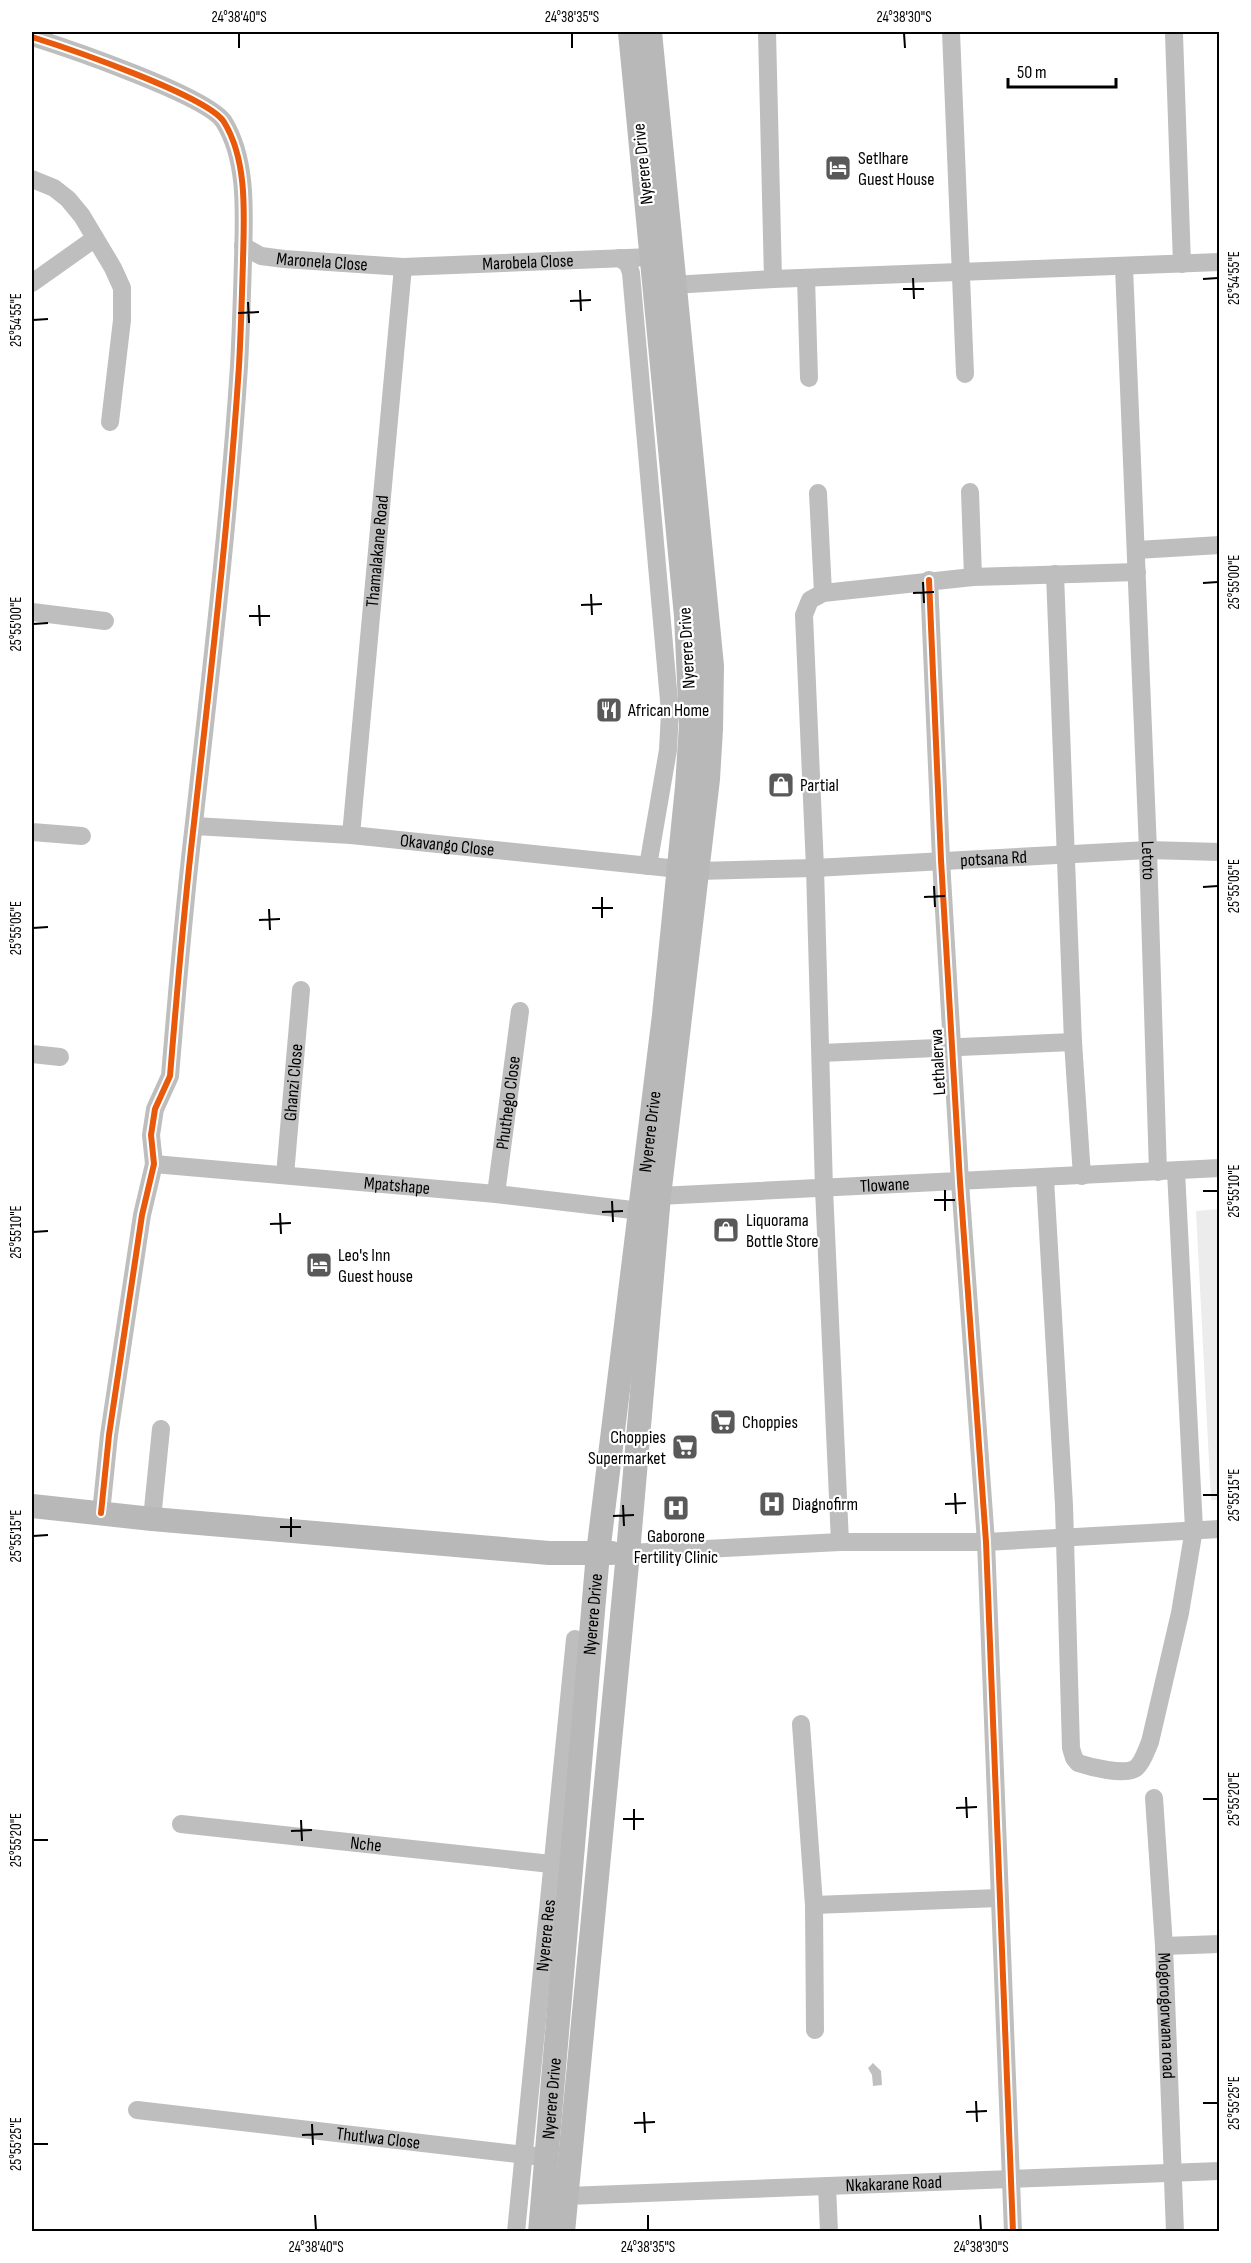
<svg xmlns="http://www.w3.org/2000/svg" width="1251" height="2263" font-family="'Sofia Sans Condensed',sans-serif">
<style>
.green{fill:#ececec}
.water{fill:#bfbfbf}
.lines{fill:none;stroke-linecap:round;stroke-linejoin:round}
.street{stroke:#bebebe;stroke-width:18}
.secondary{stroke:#b8b8b8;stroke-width:24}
.cycleway-casing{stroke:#fff;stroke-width:10}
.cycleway{stroke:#e8590c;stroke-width:6}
.ticks{fill:none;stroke:#000;stroke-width:2}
.labels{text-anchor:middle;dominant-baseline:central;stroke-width:4.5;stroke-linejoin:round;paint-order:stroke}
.poi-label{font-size:18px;fill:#000;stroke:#fff;text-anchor:start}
.street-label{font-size:18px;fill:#000;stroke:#fff}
.neatline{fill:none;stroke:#000;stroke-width:2}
.ticks-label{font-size:15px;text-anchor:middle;fill:#000}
</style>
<rect width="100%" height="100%" fill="#fff"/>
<polygon class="green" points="1219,1209 1220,1500 1211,1500 1196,1211"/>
<polygon class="water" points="873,2063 881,2071 882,2085 873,2086 872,2075 868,2068"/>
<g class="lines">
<g class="street">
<polyline points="767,32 773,279"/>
<polyline points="951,32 965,374"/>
<polyline points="1174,34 1182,264"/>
<path d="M32 37C67 48 208 96 224 122 248 161 244 216 243 260 242 295 241 330 239 366 229 519 211 671 194 823 184 907 177 991 170 1076L155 1109 151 1135 154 1164 142 1215 109 1435 101 1513"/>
<polyline points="32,179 54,188 68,199 82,216 113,268 122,288 122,320 110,422"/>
<path id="s1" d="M243 246 261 256 284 259 403 267 652 257"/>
<polyline points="620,258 628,264 631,273 670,712 668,750 648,866"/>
<path id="s2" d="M1124 267 1148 850 1158 1172"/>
<polyline points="806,278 809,378"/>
<polyline points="32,283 94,239"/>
<polyline points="673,285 773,279 1220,262"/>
<polyline points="970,492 973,577"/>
<polyline points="818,493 823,593"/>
<polyline points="1137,550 1220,545"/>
<polyline points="1055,574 1073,1042 1082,1176"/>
<polyline points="929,580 941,860 960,1182 986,1542 1013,2232"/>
<polyline points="32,612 105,621"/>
<path id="s3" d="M194 826 351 835 698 871 815 868 1148 850 1220 852"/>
<polyline points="32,832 82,836"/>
<path id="s4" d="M351 835 403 267"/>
<polyline points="821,1053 1073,1042"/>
<polyline points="32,1054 60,1057"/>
<path id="s5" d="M154 1164 496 1194 641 1211"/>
<path id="s6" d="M285 1175 301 990"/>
<path d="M1045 1179 1064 1505 1071 1748 1074 1758 1078 1763C1090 1767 1125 1776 1136 1768 1143 1762 1146 1751 1150 1742L1180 1613 1194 1529 1176 1171"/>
<path id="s7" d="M496 1194 520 1011"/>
<path id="s8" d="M659 1196 1220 1168"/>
<polyline points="152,1519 161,1429"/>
<polyline points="840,1542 824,1189 815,868 804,615 810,600 823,593 973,577 1137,572"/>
<polyline points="628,1553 840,1542 986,1542 1220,1529"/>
<polyline points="801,1724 814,1905 815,2030"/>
<path id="s9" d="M1154 1798 1164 1946 1175 2232"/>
<path id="s10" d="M181 1824 551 1864"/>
<polyline points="814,1905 999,1898"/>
<polyline points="1164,1946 1220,1944"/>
<path id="s11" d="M137 2110 534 2156"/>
<polyline points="827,2186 829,2232"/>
<path id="s12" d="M567 2196 1220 2171"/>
<path id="s13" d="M516 2232 575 1639"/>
</g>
<g class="secondary">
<polyline points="32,1506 152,1519 549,1553 612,1553"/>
<path id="s14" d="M540 2232 598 1553 664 1015 687 787 691 725 686 616 630 32"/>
<polyline points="563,2232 628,1553 659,1196 708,779 711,729 712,666 650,32"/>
</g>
<defs>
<g id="cycleway">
<path d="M32 37C67 48 208 96 224 122 248 161 244 216 243 260 242 295 241 330 239 366 229 519 211 671 194 823 184 907 177 991 170 1076L155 1109 151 1135 154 1164 142 1215 109 1435 101 1513"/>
<polyline points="929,580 941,860 960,1182 986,1542 1013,2232"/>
</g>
</defs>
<use href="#cycleway" class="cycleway-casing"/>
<use href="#cycleway" class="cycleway"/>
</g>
<path class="ticks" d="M239 33V48M572 33V48M904 33 905 48M913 278 914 299M1203 279 1218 278M903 289H924M580 290 581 311M570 301 591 300M248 302 249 323M238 313 259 312M33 320 48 319M923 582 924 603M1203 583 1218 582M913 593 934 592M591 594 592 615M259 605 260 626M581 605 602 604M249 616H270M33 624 48 623M934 886 935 907M1203 887 1218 886M602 897V918M924 897 945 896M592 908H613M269 909 270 930M259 920 280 919M33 928 48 927M945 1190V1211M1203 1191H1218M934 1200H955M612 1201 613 1222M602 1212 623 1211M280 1213 281 1234M270 1224 291 1223M33 1232 48 1231M955 1493 956 1514M1203 1495H1218M945 1504 966 1503M623 1505 624 1526M613 1516 634 1515M291 1517V1537M280 1527H301M33 1536 48 1535M966 1797 967 1818M1203 1799H1218M956 1808 977 1807M634 1809V1830M623 1819H644M301 1820 302 1841M291 1831 312 1830M33 1840H48M976 2101 977 2122M1203 2103H1218M644 2112 645 2133M966 2112 987 2111M634 2123 655 2122M312 2124 313 2145M302 2135 323 2134M33 2144H48M315 2215 316 2230M648 2215V2230M980 2215 981 2230"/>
<defs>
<symbol id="hotel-square" viewBox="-11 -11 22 22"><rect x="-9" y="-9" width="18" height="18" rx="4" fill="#595959" stroke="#fff"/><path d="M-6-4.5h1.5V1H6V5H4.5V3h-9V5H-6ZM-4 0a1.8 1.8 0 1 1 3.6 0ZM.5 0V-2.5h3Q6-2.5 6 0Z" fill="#fff"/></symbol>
<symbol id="restaurant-square" viewBox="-11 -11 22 22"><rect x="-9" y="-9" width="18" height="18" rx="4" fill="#595959" stroke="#fff"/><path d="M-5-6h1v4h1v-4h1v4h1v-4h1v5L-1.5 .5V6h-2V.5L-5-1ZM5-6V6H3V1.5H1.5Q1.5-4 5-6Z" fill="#fff"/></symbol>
<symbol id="shop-square" viewBox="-11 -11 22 22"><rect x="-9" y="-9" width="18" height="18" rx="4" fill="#595959" stroke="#fff"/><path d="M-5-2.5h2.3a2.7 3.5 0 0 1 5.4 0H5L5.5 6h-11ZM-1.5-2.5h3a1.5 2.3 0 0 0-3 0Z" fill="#fff"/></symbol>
<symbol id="supermarket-square" viewBox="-11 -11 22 22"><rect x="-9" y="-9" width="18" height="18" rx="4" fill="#595959" stroke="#fff"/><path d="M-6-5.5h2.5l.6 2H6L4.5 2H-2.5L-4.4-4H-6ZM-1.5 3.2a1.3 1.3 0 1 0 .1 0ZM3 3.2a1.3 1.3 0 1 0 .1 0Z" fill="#fff"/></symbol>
<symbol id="hospital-square" viewBox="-11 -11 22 22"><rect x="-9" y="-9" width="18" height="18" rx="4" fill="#595959" stroke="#fff"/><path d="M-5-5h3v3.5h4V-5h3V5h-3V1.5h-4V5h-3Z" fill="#fff"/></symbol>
</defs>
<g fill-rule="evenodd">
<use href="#hotel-square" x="823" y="153" width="30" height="30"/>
<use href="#restaurant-square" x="594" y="695" width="30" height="30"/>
<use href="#shop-square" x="766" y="770" width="30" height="30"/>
<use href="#shop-square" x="711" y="1215" width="30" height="30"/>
<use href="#hotel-square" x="304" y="1250" width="30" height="30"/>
<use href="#supermarket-square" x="708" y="1407" width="30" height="30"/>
<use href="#supermarket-square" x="670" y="1432" width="30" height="30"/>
<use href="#hospital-square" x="757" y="1489" width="30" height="30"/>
<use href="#hospital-square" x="661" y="1493" width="30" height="30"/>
</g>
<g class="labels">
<g class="poi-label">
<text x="858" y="158">Setlhare<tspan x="858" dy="21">Guest House</tspan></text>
<text x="628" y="710">African Home</text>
<text x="800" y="785">Partial</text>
<text x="746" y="1220">Liquorama<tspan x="746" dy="21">Bottle Store</tspan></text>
<text x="338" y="1255">Leo's Inn<tspan x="338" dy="21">Guest house</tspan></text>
<text x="742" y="1422">Choppies</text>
<text x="666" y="1437" text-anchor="end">Choppies<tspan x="666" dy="21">Supermarket</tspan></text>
<text x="792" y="1504">Diagnofirm</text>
<text x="676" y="1536" text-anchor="middle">Gaborone<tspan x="676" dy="21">Fertility Clinic</tspan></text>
</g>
<g class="street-label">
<text transform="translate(643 164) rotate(-96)">Nyerere Drive</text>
<text stroke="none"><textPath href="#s1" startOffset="82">Maronela Close</textPath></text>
<text stroke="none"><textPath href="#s1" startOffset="288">Marobela Close</textPath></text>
<text stroke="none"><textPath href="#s4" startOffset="285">Thamalakane Road</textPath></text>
<text transform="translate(687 648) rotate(-93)">Nyerere Drive</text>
<text stroke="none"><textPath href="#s3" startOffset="254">Okavango Close</textPath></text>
<text stroke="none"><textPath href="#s3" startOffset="802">potsana Rd</textPath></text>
<text stroke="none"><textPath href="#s2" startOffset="594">Letoto</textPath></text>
<text transform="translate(938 1062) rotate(-93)">Lethalerwa</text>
<text stroke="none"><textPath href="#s6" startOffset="93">Ghanzi Close</textPath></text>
<text stroke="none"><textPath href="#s7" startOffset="92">Phuthego Close</textPath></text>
<text stroke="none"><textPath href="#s14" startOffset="1106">Nyerere Drive</textPath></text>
<text stroke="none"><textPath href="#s5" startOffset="244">Mpatshape</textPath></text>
<text stroke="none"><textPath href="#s8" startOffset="226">Tlowane</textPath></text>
<text stroke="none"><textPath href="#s14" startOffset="620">Nyerere Drive</textPath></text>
<text stroke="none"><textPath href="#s10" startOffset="186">Nche</textPath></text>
<text stroke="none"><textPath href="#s13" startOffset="298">Nyerere Res</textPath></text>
<text stroke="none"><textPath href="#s9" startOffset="218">Mogorogorwana road</textPath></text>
<text stroke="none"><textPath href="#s14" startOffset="134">Nyerere Drive</textPath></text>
<text stroke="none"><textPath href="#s11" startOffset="243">Thutlwa Close</textPath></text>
<text stroke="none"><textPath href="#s12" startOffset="327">Nkakarane Road</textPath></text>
</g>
</g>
<rect width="1251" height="2263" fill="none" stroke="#ffffff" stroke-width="66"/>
<path d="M1008 78v9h108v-9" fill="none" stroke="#000000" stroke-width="3"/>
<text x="1017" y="78" font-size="18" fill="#000000" stroke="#ffffff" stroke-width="4.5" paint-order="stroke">50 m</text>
<rect x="33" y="33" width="1185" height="2197" class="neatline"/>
<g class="ticks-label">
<text x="239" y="22">24°38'40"S</text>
<text x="572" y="22">24°38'35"S</text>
<text x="904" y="22">24°38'30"S</text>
<text transform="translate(1234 278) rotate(-90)" y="5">25°54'55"E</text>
<text transform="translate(16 320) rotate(-90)" y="5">25°54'55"E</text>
<text transform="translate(1234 582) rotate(-90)" y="5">25°55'00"E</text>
<text transform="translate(16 624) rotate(-90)" y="5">25°55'00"E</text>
<text transform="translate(1234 886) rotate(-90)" y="5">25°55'05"E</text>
<text transform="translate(16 928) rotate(-90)" y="5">25°55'05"E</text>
<text transform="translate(1234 1191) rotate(-90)" y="5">25°55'10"E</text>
<text transform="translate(16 1232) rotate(-90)" y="5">25°55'10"E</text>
<text transform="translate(1234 1495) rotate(-90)" y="5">25°55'15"E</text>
<text transform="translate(16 1536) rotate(-90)" y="5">25°55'15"E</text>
<text transform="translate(1234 1799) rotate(-90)" y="5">25°55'20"E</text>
<text transform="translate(16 1840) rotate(-90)" y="5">25°55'20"E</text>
<text transform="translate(1234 2103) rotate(-90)" y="5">25°55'25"E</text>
<text transform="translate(16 2144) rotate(-90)" y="5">25°55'25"E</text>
<text x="316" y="2252">24°38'40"S</text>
<text x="648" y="2252">24°38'35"S</text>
<text x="981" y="2252">24°38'30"S</text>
</g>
</svg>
